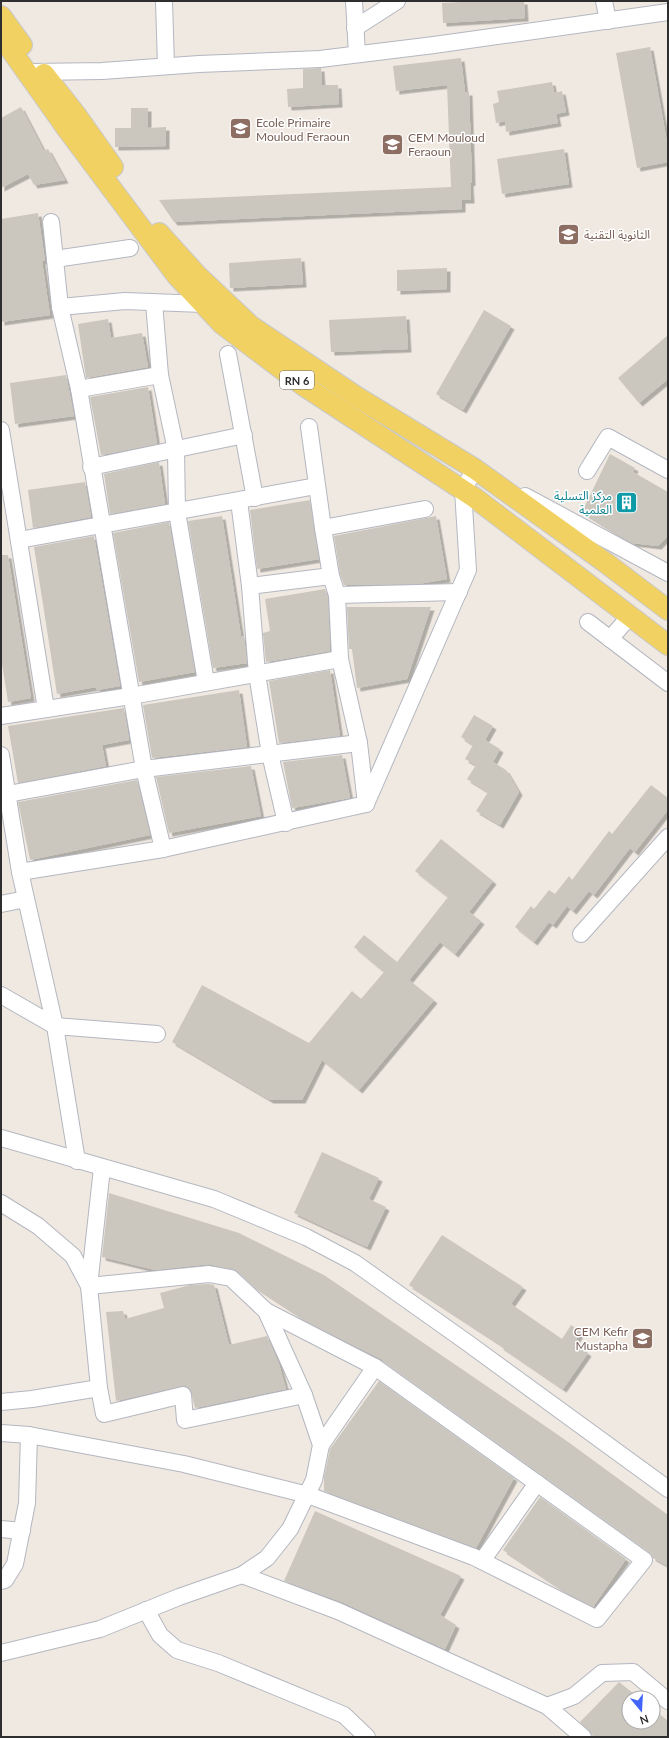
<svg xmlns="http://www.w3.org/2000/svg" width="669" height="1738" font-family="Lato,'Noto Sans Arabic',sans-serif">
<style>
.building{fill:#cbc7bf;filter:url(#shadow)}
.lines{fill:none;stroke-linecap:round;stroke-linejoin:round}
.minor-casing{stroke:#b4b7c1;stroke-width:18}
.major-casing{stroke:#c9c9c9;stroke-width:22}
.minor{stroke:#fff;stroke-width:16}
.major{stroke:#f2d163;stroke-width:20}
.labels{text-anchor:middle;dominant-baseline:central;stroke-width:3;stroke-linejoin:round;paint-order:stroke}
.shield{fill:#fff;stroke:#6d6d6d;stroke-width:1}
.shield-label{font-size:11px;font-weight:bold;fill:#2e2e2e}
.education-label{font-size:12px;fill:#785e54;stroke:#fff;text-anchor:start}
.culture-label{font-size:12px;fill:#0d838f;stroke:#fff;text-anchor:end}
</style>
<defs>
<filter id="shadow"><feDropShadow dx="3.5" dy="3.5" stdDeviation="0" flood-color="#0004"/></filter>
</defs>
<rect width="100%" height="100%" fill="#efe9e1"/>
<g class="building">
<polygon points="479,1 524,1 525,18 443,23 442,3"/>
<polygon points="650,47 668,148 668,162 637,168 616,53"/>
<polygon points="461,58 465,92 469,92 472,182 470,183 471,200 462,200 462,209 174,222 159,200 451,187 447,85 396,91 393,66"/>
<polygon points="321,68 322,85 338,85 339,104 288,107 287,89 303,88 303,69"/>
<polygon points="552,82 554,93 562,91 566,112 556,114 558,123 506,132 505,121 496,123 493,104 499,102 497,91"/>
<polygon points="21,107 44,151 48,149 65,180 34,185 28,174 1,188 1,118"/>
<polygon points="131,108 148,108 148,128 166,127 166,146 115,147 115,128 131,128"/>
<polygon points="564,149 569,184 502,194 497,159"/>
<polygon points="38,213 45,261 42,261 50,315 1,322 1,219"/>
<polygon points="301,258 303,284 230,288 229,263"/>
<polygon points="447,268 447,289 397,291 397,270"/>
<polygon points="484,310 511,326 463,410 436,394"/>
<polygon points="406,316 408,349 331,352 329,320"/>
<polygon points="108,319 111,338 142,333 148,367 86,378 78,324"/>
<polygon points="668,335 668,379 639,403 618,378"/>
<polygon points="66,375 74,416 15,424 10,383"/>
<polygon points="148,387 157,444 101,455 90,397"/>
<polygon points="610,454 635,468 633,472 668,492 668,536 658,546 632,543 582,512"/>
<polygon points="159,462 165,504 110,514 104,474"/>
<polygon points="85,482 91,517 33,528 28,490"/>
<polygon points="310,500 319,559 257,569 250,510"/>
<polygon points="222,516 241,636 244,636 247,663 213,668 188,521"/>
<polygon points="436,516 447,579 418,584 344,585 340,574 334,536"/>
<polygon points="169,522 195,672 139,682 113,533"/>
<polygon points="94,536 120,686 97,690 96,687 57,694 34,547"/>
<polygon points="1,555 8,555 31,698 8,702 1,657"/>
<polygon points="325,589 328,597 330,651 266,662 263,633 270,631 265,599"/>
<polygon points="347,607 431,607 407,679 357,688 352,649 349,649"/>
<polygon points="330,670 340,736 279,743 269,681"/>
<polygon points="239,690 247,747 152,758 143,705"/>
<polygon points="124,708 129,740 102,745 106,766 18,783 8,726"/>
<polygon points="474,715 493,726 485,740 500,749 493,762 506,770 519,792 500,825 476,811 488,792 467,779 476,765 465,759 473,745 461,737"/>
<polygon points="342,755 350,798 292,808 283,762"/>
<polygon points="251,766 261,816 169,833 156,777"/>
<polygon points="137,780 150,835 30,860 18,802"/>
<polygon points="651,785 668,798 668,810 635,852 630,848 594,895 589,891 573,911 567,906 553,925 549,922 534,942 515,927 531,906 534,909 549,890 555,894 569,876 572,880 609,831 612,834"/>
<polygon points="441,839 493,881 469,912 481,921 455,954 440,942 409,980 434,1000 359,1090 322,1060 302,1100 270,1100 172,1042 202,985 309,1043 352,991 361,999 384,972 354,947 364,935 397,962 448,897 415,871"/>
<polygon points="322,1152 379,1178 369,1199 386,1207 367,1247 294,1213"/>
<polygon points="109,1193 239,1233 324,1275 564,1439 668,1515 668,1566 653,1558 650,1552 381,1359 313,1325 252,1285 237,1271 209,1264 155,1270 102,1257"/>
<polygon points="442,1235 523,1287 511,1304 562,1339 571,1325 581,1332 574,1343 588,1353 563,1389 500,1346 501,1345 409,1285"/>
<polygon points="209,1284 214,1285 229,1345 267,1336 279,1364 286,1389 195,1408 190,1389 186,1386 181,1386 116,1401 106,1312 123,1311 125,1319 164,1308 160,1293 190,1285"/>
<polygon points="379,1381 514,1478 476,1548 324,1491 324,1477 330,1449"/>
<polygon points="540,1497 626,1559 593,1607 567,1593 503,1550"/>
<polygon points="315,1511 461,1576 440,1615 456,1625 445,1649 342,1602 284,1581"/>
<polygon points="619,1682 639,1698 629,1698 629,1722 653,1722 653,1709 668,1721 668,1737 594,1737 580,1722"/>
</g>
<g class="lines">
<defs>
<g id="minor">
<polyline points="164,1 166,66"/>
<polyline points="354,1 357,54"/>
<polyline points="604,1 608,21"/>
<polyline points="355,28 397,1"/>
<polyline points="33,72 102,71 199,64 320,59 434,45 668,12"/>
<polyline points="51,222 60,307 79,389 144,769 163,849"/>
<polyline points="55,259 130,248"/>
<polyline points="154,303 160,375 176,450 177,512 206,682"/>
<polyline points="60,307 125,301 203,304"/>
<polyline points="228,354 255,498"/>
<polyline points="79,389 160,375"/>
<polyline points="309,427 323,528 331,576 337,595 340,659 359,743 366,804"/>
<polyline points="1,430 46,709"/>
<polyline points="91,467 244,435"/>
<polyline points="587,471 608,437 668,470"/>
<polyline points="525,496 668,573"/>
<polyline points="239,501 250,586 257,674 270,754 286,823"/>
<polyline points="323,528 425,509"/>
<polyline points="19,540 316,486"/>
<polyline points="250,586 331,576"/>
<polyline points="337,595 459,592"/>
<polyline points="588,622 668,683"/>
<polyline points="610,639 630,616"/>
<polyline points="1,716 131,696 340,659"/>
<polyline points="1,755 20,872 55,1026 77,1161"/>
<polyline points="8,794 144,769 359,743"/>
<polyline points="366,804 468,570 463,490 475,469 485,475"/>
<polyline points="20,872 163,849 366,804"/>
<polyline points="1,904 26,899"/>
<polyline points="581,934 668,837"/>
<polyline points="1,995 55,1026 157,1034"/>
<polyline points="1,1138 214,1199 306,1237 355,1263 465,1341 668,1489"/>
<polyline points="102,1168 89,1286 99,1388 104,1414 183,1395 185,1420 304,1395"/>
<polyline points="1,1203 38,1226 73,1256 89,1286 209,1274 231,1278 266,1311 304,1395 321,1445 314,1480 290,1529 267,1558 242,1575 179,1597 100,1629 1,1653"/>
<polyline points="1,1402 32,1399 99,1388"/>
<polyline points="1,1433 29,1435 184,1464 308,1495 474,1557 597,1619 644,1560 375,1367 266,1311"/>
<polyline points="321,1445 375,1367"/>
<polyline points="1,1529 22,1531"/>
<polyline points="482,1561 537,1483"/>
<polyline points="242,1575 338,1611 547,1706 583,1737"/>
<polyline points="1,1581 5,1580 15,1564 27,1503 29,1435"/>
<polyline points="146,1610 160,1635 177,1650 218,1663 344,1715 367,1737"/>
<polyline points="547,1706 574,1696 602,1673 633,1672 668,1701"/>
</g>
<g id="major">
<polyline points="1,16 22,45"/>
<polyline points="1,36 67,129 177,276 222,324 304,386 475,498 668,645"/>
<polyline points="44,74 77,116 113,167"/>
<polyline points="159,233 197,275 251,326 357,397 475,469 606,563 668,610"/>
</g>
</defs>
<use href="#minor" class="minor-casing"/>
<use href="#major" class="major-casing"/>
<use href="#minor" class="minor"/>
<use href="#major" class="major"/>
</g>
<defs>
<symbol id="school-square" viewBox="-11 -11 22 22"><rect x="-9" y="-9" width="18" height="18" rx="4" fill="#8d6e63" stroke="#fff"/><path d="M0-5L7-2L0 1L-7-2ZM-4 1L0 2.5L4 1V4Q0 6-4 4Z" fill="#fff"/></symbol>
<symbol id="building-square" viewBox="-11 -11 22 22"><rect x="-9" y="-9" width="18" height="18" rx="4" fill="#0f9aa8" stroke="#fff"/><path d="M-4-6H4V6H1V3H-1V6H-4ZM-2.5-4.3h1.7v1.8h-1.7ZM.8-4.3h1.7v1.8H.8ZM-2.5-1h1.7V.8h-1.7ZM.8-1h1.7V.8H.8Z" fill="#fff"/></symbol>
</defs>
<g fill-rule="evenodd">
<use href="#school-square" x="228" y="116" width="25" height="25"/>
<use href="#school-square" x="380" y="132" width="25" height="25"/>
<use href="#school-square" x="556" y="222" width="25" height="25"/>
<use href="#building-square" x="614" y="490" width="25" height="25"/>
<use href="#school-square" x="630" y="1326" width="25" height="25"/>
</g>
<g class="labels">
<rect class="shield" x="280" y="371" width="34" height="18" rx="3"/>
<g class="shield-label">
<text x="297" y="380">RN 6</text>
</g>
<g class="education-label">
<text x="256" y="122">Ecole Primaire<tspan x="256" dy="14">Mouloud Feraoun</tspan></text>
<text x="408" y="137">CEM Mouloud<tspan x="408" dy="14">Feraoun</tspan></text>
<text x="584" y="234">الثانوية التقنية</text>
<text x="628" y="1331" text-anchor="end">CEM Kefir<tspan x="628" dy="14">Mustapha</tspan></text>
</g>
<g class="culture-label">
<text x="612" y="495">مركز التسلية<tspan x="612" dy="14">العلمية</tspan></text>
</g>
</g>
<rect width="669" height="1738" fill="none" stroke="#2e2e2e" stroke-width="4"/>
<g transform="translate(641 1710) rotate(162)"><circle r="19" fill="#ffffff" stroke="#ababab"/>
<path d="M0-3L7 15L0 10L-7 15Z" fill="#4264fb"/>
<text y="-6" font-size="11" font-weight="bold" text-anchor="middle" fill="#2e2e2e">N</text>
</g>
</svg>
